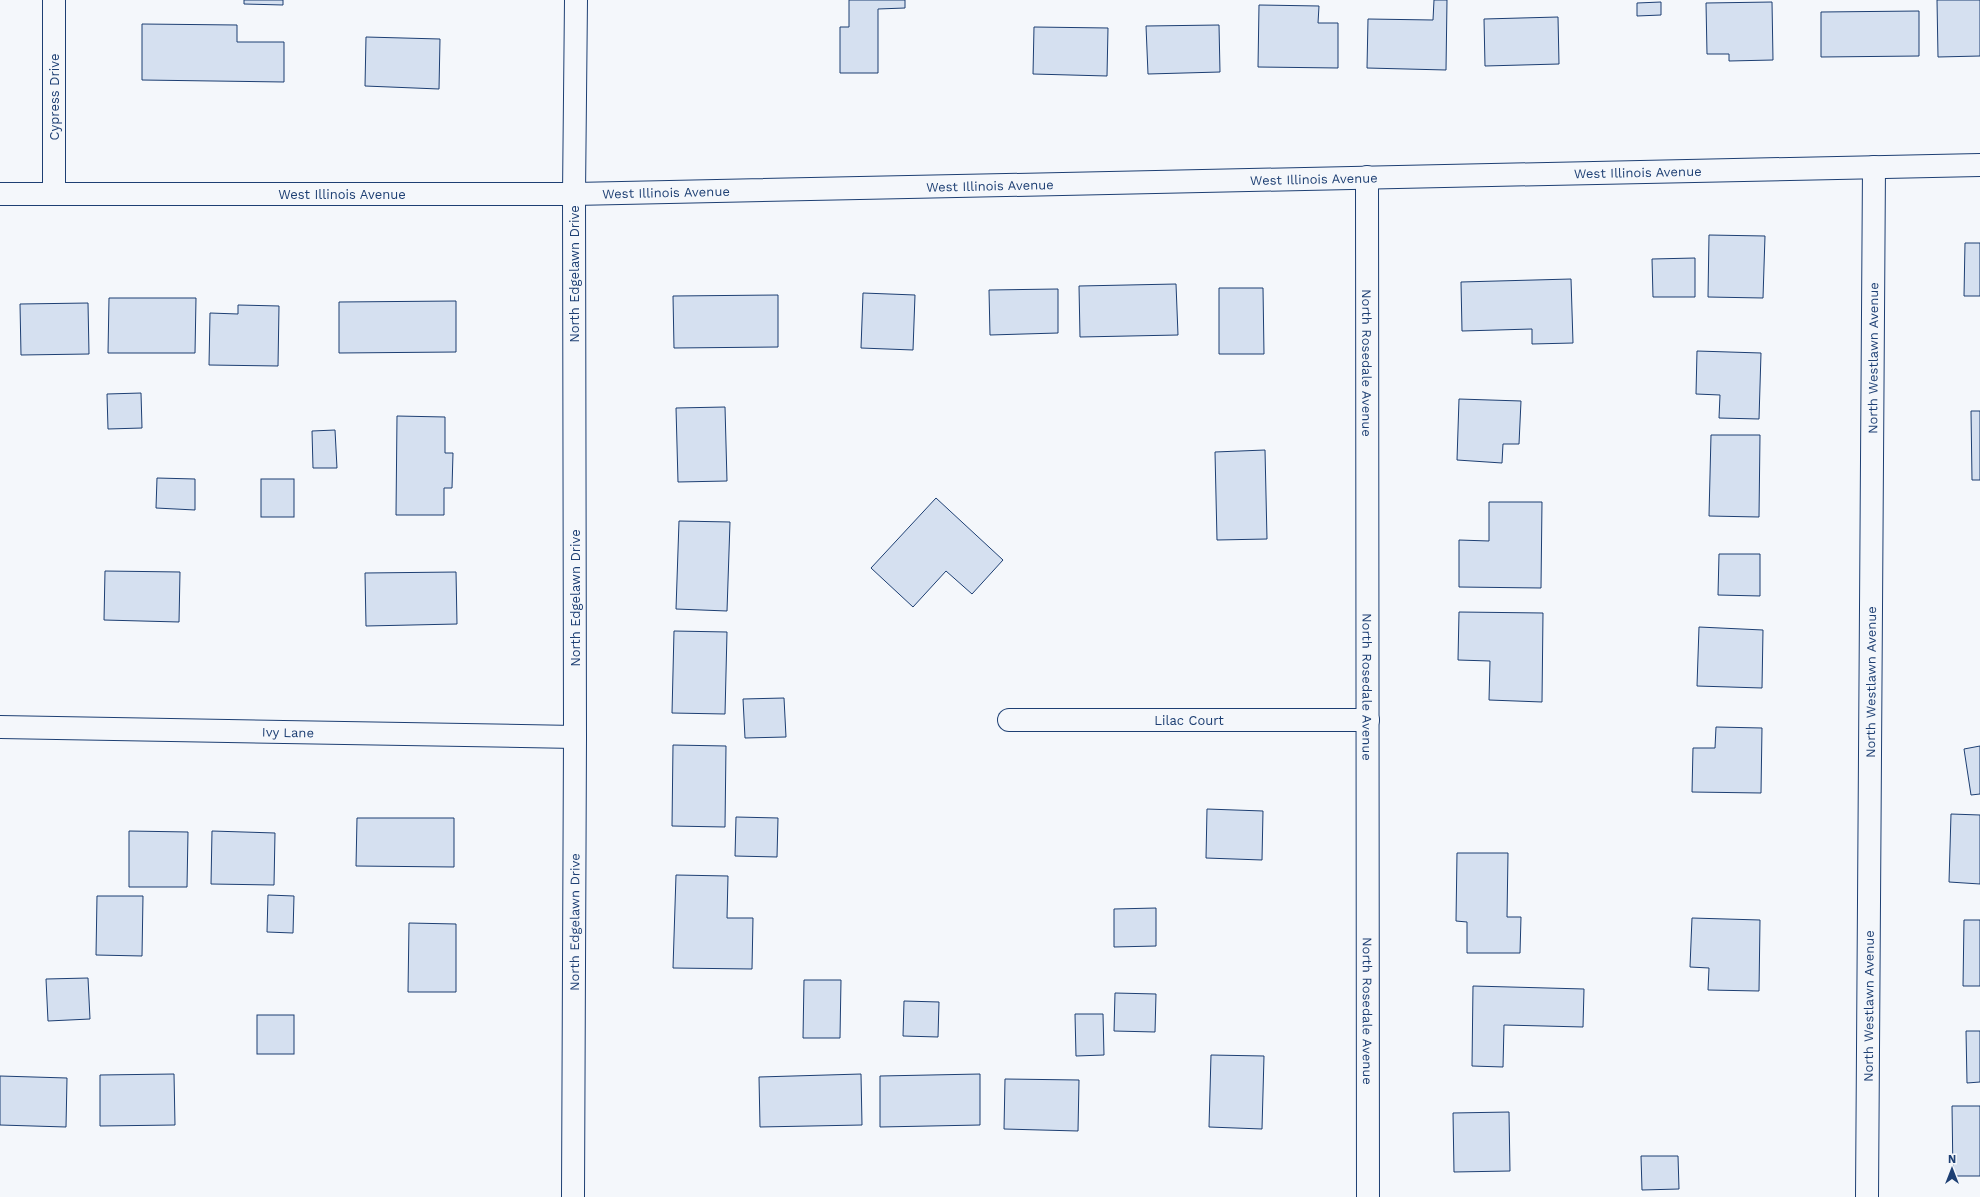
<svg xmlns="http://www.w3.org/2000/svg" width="1980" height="1197" font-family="'Work Sans',sans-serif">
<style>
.building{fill:#d5e0f0;stroke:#1d3f73}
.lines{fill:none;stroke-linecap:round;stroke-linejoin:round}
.street-casing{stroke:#1d3f73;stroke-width:24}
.secondary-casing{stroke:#1d3f73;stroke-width:24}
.street{stroke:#f4f7fb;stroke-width:22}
.secondary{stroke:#f4f7fb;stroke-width:22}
.labels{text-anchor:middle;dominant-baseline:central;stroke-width:3;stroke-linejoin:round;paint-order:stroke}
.street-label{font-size:13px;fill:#1d3f73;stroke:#f4f7fb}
</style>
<rect width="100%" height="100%" fill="#f4f7fb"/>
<g class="building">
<polygon points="244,0 283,0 283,5 244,4"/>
<polygon points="849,0 905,0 905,8 878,9 878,73 840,73 840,27 849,27"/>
<polygon points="1434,0 1447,0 1446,70 1367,68 1368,19 1433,20"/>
<polygon points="1937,0 1980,0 1980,56 1938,57"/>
<polygon points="1661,2 1661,15 1637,16 1637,3"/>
<polygon points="1772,2 1773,60 1729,61 1729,54 1707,54 1706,3"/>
<polygon points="1259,5 1319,6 1318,23 1338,23 1338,68 1258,67"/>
<polygon points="1919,11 1919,56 1821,57 1821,12"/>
<polygon points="1558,17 1559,64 1485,66 1484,19"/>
<polygon points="142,24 237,25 237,42 284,42 284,82 142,80"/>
<polygon points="1219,25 1220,72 1148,74 1146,26"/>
<polygon points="1034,27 1108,28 1107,76 1033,74"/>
<polygon points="366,37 440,39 439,89 365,86"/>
<polygon points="1709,235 1765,236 1763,298 1708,297"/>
<polygon points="1965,243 1980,243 1980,296 1964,296"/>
<polygon points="1695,258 1695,297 1653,297 1652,259"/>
<polygon points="1571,279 1573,343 1532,344 1532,329 1462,331 1461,282"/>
<polygon points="1176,284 1178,335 1080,337 1079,286"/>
<polygon points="1219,288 1263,288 1264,354 1219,354"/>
<polygon points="1058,289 1058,333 990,335 989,290"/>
<polygon points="863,293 915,295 913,350 861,348"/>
<polygon points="778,295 778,347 674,348 673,296"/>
<polygon points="109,298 196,298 195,353 108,353"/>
<polygon points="456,301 456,352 339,353 339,302"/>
<polygon points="88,303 89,354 21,355 20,304"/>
<polygon points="238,305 279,306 278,366 209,365 210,313 238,314"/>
<polygon points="1697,351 1761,353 1759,419 1719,418 1720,395 1696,394"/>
<polygon points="141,393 142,428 108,429 107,394"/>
<polygon points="1459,399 1521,401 1519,444 1503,444 1502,463 1457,460"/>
<polygon points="725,407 727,481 678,482 676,408"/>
<polygon points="1971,411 1980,411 1980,480 1972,480"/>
<polygon points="397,416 445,417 445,453 453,453 452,488 444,488 444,515 396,515"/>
<polygon points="335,430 337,468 313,468 312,431"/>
<polygon points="1711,435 1760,435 1759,517 1709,516"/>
<polygon points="1265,450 1267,539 1217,540 1215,452"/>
<polygon points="157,478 195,479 195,510 156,508"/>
<rect x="261" y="479" width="33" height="38"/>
<polygon points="936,498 1003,560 972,594 946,571 913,607 871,568"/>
<polygon points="1489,502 1542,502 1541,588 1459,587 1459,540 1489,541"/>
<polygon points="679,521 730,522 727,611 676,609"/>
<polygon points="1719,554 1760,554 1760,596 1718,595"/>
<polygon points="105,571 180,572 179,622 104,620"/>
<polygon points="456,572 457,624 366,626 365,573"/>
<polygon points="1459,612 1543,613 1542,702 1489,700 1490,661 1458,660"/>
<polygon points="1699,627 1763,630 1762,688 1697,686"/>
<polygon points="674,631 727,632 725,714 672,713"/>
<polygon points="784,698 786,737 745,738 743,699"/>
<polygon points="1716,727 1762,728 1761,793 1692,792 1693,748 1715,748"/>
<polygon points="673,745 726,746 725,827 672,826"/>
<polygon points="1980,746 1980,794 1971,795 1964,749"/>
<polygon points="1207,809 1263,811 1262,860 1206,858"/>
<polygon points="1951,814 1980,815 1980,884 1949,882"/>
<polygon points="736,817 778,818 777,857 735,856"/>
<polygon points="357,818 454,818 454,867 356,866"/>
<polygon points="129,831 188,832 187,887 129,887"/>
<polygon points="212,831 275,833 274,885 211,884"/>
<polygon points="1457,853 1508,853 1507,917 1521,917 1520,953 1467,953 1467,922 1456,921"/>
<polygon points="676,875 728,876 727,918 753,918 752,969 673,968"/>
<polygon points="268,895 294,896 293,933 267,932"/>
<polygon points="97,896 143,896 142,956 96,955"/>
<polygon points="1156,908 1156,946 1114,947 1114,909"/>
<polygon points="1692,918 1760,920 1759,991 1708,990 1709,968 1690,967"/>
<polygon points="1964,920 1980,920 1980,986 1963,986"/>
<polygon points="409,923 456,924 456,992 408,992"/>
<polygon points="88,978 90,1019 48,1021 46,979"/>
<polygon points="804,980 841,980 840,1038 803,1038"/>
<polygon points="1473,986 1584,989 1583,1027 1504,1025 1503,1067 1472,1066"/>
<polygon points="1115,993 1156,994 1155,1032 1114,1031"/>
<polygon points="904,1001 939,1002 938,1037 903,1036"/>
<polygon points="1075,1014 1103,1014 1104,1055 1076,1056"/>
<rect x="257" y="1015" width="37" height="39"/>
<polygon points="1966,1031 1980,1031 1980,1082 1967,1083"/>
<polygon points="1211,1055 1264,1056 1262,1129 1209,1127"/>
<polygon points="174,1074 175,1125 100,1126 100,1075"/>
<polygon points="861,1074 862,1125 760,1127 759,1077"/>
<polygon points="980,1074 980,1125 880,1127 880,1076"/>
<polygon points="0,1076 67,1078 66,1127 0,1125"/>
<polygon points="1005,1079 1079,1080 1078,1131 1004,1129"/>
<polygon points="1952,1106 1980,1106 1980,1176 1953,1176"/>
<polygon points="1509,1112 1510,1171 1454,1172 1453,1113"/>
<polygon points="1641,1156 1678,1156 1679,1189 1642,1190"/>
</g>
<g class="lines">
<defs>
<g id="street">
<polyline points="54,0 54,194"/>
<path id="s1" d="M1367 177 1368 1197"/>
<path id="s2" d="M1009 720H1368"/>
<path id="s3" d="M0 727 575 737"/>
<path id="s4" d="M1867 1197 1874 167"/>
</g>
<g id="secondary">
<path id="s5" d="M0 194H574L1980 165"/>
<path id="s6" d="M573 1197 575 737 574 194 576 0"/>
</g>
</defs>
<use href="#street" class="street-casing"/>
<use href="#secondary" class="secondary-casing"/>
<use href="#street" class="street"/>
<use href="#secondary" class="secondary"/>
</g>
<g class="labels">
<g class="street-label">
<text transform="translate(54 97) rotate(-90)">Cypress Drive</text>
<text stroke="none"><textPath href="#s5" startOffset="1638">West Illinois Avenue</textPath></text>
<text stroke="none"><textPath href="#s5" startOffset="1314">West Illinois Avenue</textPath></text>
<text stroke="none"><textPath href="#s5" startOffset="990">West Illinois Avenue</textPath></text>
<text stroke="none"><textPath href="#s5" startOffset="666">West Illinois Avenue</textPath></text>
<text stroke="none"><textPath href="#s5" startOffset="342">West Illinois Avenue</textPath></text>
<text transform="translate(574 274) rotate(-90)">North Edgelawn Drive</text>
<text stroke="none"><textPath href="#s4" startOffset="839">North Westlawn Avenue</textPath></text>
<text stroke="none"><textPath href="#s1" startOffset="186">North Rosedale Avenue</textPath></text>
<text transform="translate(575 598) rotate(-90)">North Edgelawn Drive</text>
<text stroke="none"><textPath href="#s4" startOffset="515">North Westlawn Avenue</textPath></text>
<text stroke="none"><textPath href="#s1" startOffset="510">North Rosedale Avenue</textPath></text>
<text stroke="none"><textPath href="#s2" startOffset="180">Lilac Court</textPath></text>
<text stroke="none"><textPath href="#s3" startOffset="288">Ivy Lane</textPath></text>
<text stroke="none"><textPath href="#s6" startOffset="275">North Edgelawn Drive</textPath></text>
<text stroke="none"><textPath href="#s4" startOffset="191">North Westlawn Avenue</textPath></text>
<text stroke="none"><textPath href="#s1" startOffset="834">North Rosedale Avenue</textPath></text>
</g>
</g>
<g transform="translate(1952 1169)" stroke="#f4f7fb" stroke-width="3" paint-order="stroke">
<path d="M0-3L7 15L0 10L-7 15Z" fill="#1d3f73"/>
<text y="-6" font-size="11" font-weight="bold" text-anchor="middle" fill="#1d3f73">N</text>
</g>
</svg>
